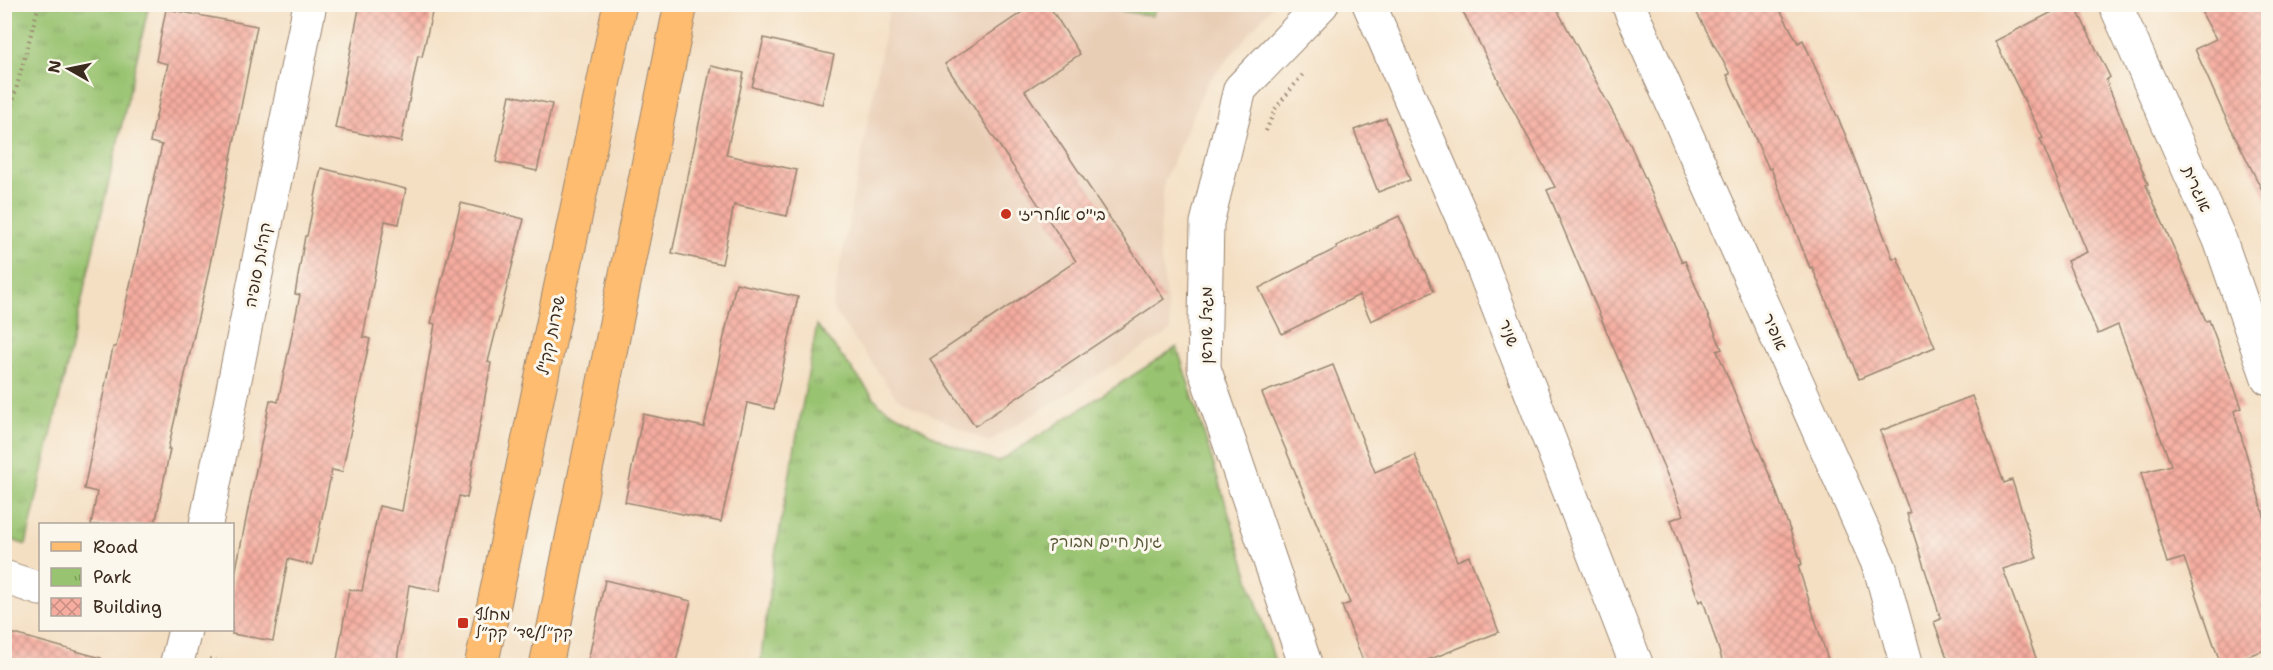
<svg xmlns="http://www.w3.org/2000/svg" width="2273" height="670" font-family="'Shantell Sans','Playpen Sans Hebrew',sans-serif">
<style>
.built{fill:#e9ceb6}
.park{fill:url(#park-tufts);stroke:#6a7647;stroke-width:1.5}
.pitch{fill:#98c370;stroke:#6a7647;stroke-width:1.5}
.building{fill:url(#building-cross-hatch)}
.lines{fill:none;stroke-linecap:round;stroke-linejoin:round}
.minor-casing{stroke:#988470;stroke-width:35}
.major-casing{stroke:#988470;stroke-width:35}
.path{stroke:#988470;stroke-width:4;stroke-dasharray:1.5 4.5;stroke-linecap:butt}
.minor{stroke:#fff;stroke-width:33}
.major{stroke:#fdbc70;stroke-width:33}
.poi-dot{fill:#c8321e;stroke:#fbf7ec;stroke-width:2}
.labels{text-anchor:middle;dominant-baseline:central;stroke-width:6;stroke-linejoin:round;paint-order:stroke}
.street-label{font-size:16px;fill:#3b2a1e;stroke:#fbf7ec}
.poi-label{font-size:16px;fill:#3b2a1e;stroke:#fbf7ec;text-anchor:start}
.park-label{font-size:16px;fill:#575837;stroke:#fbf7ec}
</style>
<defs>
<pattern id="park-tufts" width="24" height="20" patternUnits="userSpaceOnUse" patternTransform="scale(1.5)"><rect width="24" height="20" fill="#98c370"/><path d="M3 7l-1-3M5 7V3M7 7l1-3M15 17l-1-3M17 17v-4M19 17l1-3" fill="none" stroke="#7d9f5b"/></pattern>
<pattern id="building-cross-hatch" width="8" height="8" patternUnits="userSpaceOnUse" patternTransform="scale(1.5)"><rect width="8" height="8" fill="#f6ada0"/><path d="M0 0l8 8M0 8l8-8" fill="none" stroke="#c88d82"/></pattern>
</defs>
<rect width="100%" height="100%" fill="#fbf7ec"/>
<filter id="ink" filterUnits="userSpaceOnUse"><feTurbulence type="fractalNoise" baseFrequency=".0167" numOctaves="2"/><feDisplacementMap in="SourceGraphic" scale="12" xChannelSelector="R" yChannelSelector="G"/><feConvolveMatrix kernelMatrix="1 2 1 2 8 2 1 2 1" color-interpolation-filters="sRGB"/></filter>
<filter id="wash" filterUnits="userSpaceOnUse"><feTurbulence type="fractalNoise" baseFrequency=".008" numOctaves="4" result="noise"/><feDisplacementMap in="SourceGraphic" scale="24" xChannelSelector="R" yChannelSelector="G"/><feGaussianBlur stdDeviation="1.35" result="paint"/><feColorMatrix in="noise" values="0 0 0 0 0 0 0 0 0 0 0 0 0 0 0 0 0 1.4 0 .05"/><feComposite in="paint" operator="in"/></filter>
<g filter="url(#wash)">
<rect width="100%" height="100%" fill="#f4dfc3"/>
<polygon class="built" points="897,4 1273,5 1206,85 1164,182 1159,245 1171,331 988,442 897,398 832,308 890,5"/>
<g class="park">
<polygon points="4,5 149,5 26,545 4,537"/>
<polygon points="817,325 880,405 945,442 998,462 1177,347 1276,665 760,665 773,566"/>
</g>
<polygon class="pitch" points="1086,5 1086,4 1155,5 1153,16"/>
<g id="blocks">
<g class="building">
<polygon points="360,4 434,4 422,57 418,56 401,142 335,128"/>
<polygon points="1034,4 1048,4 1080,54 1025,91 1164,299 975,426 930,359 1076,261 945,64"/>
<polygon points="1459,4 1554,4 1630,144 1682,262 1685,261 1722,349 1717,351 1775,488 1802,564 1798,566 1830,666 1724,666 1703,600 1699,602 1671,520 1684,515 1547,190 1555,187 1498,82 1499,81"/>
<polygon points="1692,4 1777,4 1798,43 1803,40 1845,134 1893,259 1897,257 1935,347 1859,379 1812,267 1810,268 1771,168 1769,169 1727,75 1730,74"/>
<polygon points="2068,4 2074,4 2110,77 2106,80 2148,184 2146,185 2206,321 2209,320 2242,408 2234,411 2268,529 2268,649 2221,665 2184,558 2167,563 2141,473 2171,465 2118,325 2098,334 2067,261 2087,252 2040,139 2043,138 1995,41"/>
<polygon points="2197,4 2268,4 2268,202 2222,110 2195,49 2216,39"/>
<polygon points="166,9 257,26 208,274 168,449 170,449 155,525 91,525 97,492 84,489 113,347 116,347 162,145 150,142 168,64 156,61"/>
<polygon points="764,38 834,55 822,104 752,87"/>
<polygon points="711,66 744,73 726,155 797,170 787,216 734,205 722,264 672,253"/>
<polygon points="510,95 552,104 537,171 496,162"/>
<polygon points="1386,118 1410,180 1378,192 1354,130"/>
<polygon points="321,168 406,189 399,224 385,221 363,337 370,339 342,472 332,470 312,565 288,559 273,641 232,634 232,589 270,400 278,402 300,295 295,294 305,236 307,236"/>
<polygon points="461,203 524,219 488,362 491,363 467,498 459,496 440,591 409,585 396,666 336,666 349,589 362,591 379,506 402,511 435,324 431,323"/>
<polygon points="1399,216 1434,291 1371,321 1359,295 1282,334 1259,288 1337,248 1336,246"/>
<polygon points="736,283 798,297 774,409 747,403 721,522 625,502 643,414 704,427"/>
<polygon points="1333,365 1375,472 1415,455 1457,561 1469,556 1499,632 1413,666 1365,666 1342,606 1350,603 1262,393"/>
<polygon points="1972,396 2004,483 2012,480 2037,558 2003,569 2039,666 1950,666 1934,622 1941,619 1907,514 1910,513 1880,431"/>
<polygon points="605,580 691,601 675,666 587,666"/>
<polygon points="4,631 101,658 100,666 4,666"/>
</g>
</g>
</g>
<g filter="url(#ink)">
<use href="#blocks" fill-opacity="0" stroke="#988470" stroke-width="1.5"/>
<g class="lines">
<defs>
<g id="minor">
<polyline points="1369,4 1474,245 1637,666"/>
<polyline points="1628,4 1880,568 1907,666"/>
<polyline points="2115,4 2220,240 2268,378"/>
<polyline points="206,524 310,4"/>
<polyline points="4,577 40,589"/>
<polyline points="176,666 185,630"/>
<polyline points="1306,666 1204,368 1207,223 1240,89 1322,4"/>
</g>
<g id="major">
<polyline points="481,666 620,4"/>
<polyline points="546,666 681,4"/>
</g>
</defs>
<use href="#minor" class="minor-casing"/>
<use href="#major" class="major-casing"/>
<g class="path">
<polyline points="1266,131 1275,109 1304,73"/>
<polyline points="4,134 39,4"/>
<polyline points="209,659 243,666"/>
</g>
<use href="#minor" class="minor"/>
<use href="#major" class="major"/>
</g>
</g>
<g class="poi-dot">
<circle cx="1006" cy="214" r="6"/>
<rect x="457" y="617" width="12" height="12" rx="3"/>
</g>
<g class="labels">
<g class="street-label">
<text transform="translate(2197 189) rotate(66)">אוגרית</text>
<text transform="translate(258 265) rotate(-79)">קהילת סופיה</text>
<text transform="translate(1206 325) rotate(-90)">מגדל שורשן</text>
<text transform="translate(1775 332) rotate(66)">אופיר</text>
<text transform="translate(1509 333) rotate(69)">שניר</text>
<text transform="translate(551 335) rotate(-78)">שדרות קק"ל</text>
</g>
<g class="poi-label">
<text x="1018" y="214">בי"ס אלחריזי</text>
<text x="475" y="614">מחלף<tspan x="475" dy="18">קק״ל/שד׳ קק״ל</tspan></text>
</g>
<g class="park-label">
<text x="1106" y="541">גינת חיים מבורך</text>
</g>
</g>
<rect width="2273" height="670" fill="none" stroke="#fbf7ec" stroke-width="24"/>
<rect x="39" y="523" width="195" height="108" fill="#fbf7ec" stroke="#aea59a" stroke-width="1.5"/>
<rect x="51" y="542" width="30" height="9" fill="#fdbc70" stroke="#aea59a" stroke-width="1.5"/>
<text x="93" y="553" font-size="18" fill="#3b2a1e">Road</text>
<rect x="51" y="568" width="30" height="18" fill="url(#park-tufts)" stroke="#aea59a" stroke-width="1.5"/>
<text x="93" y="583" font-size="18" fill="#3b2a1e">Park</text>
<rect x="51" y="598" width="30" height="18" fill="url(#building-cross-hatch)" stroke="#aea59a" stroke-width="1.5"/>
<text x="93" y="613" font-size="18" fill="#3b2a1e">Building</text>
<g transform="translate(69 69) rotate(279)" stroke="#fbf7ec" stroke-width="4.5" paint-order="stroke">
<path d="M0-4.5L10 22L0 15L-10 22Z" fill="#3b2a1e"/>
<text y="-9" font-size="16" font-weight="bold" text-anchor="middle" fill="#3b2a1e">N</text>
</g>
</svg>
